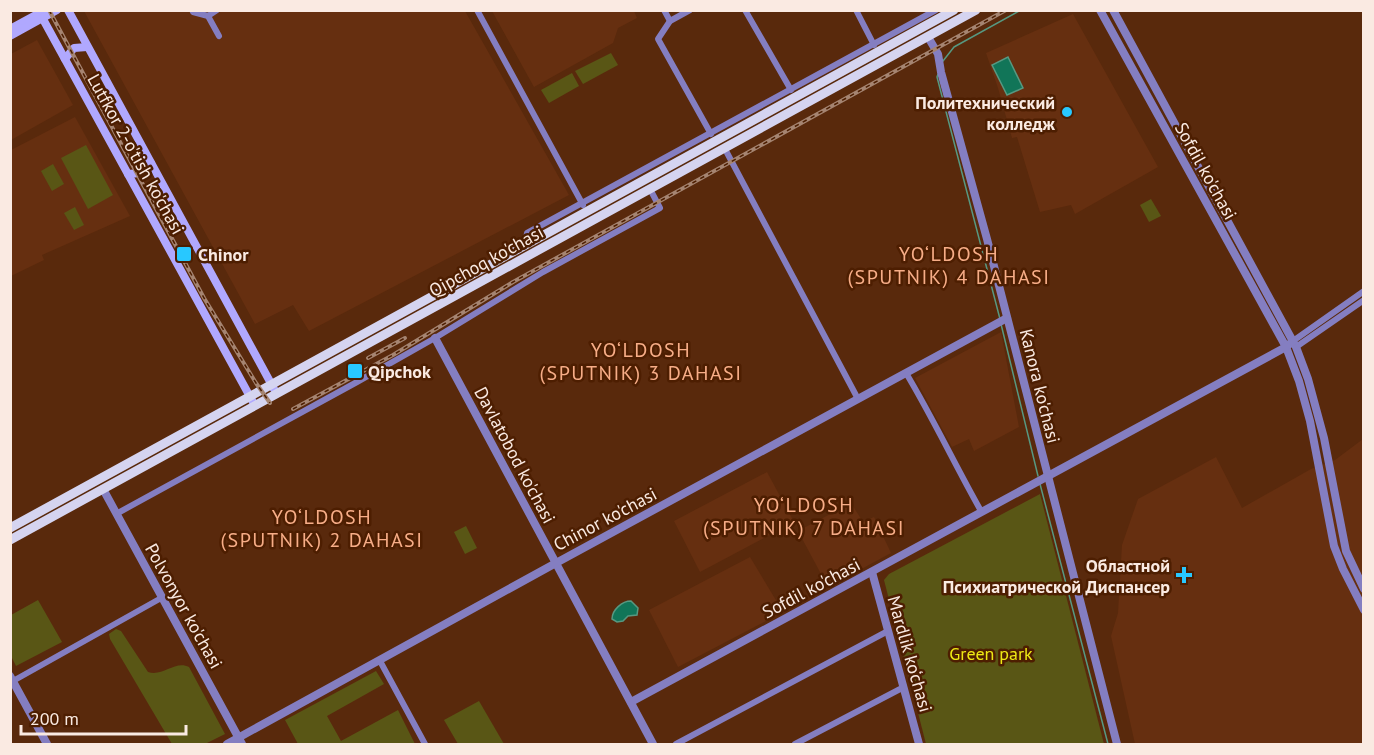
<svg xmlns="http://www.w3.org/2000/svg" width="1374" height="755" font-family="'PT Sans',sans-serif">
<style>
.built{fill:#662f10}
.green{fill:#595615}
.water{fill:#117558;stroke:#579881;stroke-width:1.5}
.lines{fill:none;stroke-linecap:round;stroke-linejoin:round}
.stream{stroke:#579881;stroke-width:1.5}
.minor{stroke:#847ec1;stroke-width:6}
.tertiary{stroke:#847ec1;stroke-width:8}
.secondary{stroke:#b0a8fe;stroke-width:8}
.primary{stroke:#d5d4f0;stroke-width:9}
.rail-casing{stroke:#a58471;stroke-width:4}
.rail{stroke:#4d1e01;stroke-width:1.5;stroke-dasharray:4.5;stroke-linecap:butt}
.poi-dot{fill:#28c8ff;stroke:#4d1e01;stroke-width:2}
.labels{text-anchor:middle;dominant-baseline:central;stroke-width:5;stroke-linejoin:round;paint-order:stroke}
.poi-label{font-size:18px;font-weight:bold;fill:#faeae2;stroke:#4d1e01;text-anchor:end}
.street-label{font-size:18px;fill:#faeae2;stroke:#4d1e01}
.park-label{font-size:18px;fill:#eee814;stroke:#4d1e01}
.neighbourhood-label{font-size:20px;letter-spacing:1.5px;fill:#f7ad87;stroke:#4d1e01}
</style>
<rect width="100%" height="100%" fill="#59290c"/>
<g class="built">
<polygon points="84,11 465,11 569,195 309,331 293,305 255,324"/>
<polygon points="492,11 634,11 637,18 618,28 613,43 534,87"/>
<polygon points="1073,14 1158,167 1075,214 1071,205 1040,212 1017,137 1012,138 998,88 986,53"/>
<polygon points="37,40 73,105 11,140 11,54"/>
<polygon points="75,117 130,216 42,255 44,260 11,276 11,150"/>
<polygon points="1001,332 1019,427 974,451 969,439 952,447 915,378"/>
<polygon points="1363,439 1363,744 1135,744 1111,636 1118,613 1122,545 1138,499 1216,457 1242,508 1311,469 1335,460"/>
<polygon points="767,472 794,522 700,572 674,521"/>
<polygon points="851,503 863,522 874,517 891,553 828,587 798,531"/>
<polygon points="750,557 783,612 678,667 649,610"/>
</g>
<g class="green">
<polygon points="611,53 618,65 583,84 575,71"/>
<polygon points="572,73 579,86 549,103 541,90"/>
<polygon points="86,145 113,195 88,209 61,158"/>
<polygon points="53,164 64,184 52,191 41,171"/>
<polygon points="1151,199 1161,216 1149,222 1140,205"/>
<polygon points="75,207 84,225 74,230 64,213"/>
<polygon points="1040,494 1104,744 926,744 884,580 889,574"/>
<polygon points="466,526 477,548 465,554 454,532"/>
<polygon points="38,600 62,642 16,666 11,656 11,615"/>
<path d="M116 629 121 631 148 672C163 677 175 660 189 667L225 734 205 744H172L110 639 109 634Z"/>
<polygon points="376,671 384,684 327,716 341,741 398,710 415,744 298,744 285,720"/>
<polygon points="479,701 504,744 458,744 444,720"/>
</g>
<g class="water">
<polygon points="1008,57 1023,88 1007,95 992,65"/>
<path d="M631 601 638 608 637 615 628 616 623 621 617 622 612 619C612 610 622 601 631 601Z"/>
</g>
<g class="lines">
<g class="stream">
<polyline points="943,61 954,47 1021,10"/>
<polyline points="938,74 937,77 1000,319"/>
<polyline points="1001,324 1038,476"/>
<polyline points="1040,484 1108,744"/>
</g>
<g class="minor">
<polyline points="192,10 193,12 208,16 219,36"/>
<polyline points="477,10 583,205"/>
<polyline points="664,10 670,21"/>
<polyline points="690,10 670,21 658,39 711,134"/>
<polyline points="745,10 791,90"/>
<polyline points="856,10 874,45"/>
<polyline points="208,16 217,10"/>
<polyline points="725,149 858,399"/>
<polyline points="525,246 527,233 936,10"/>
<polyline points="1293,341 1364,291"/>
<polyline points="1296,347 1364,300"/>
<path d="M906 373C933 418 955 465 981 511"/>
<polyline points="116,514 357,382 435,338 543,272 660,208 650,189"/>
<polyline points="380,661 425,744"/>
<polyline points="13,681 163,597"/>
<polyline points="676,744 888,631"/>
<polyline points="795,744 904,687"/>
</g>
<g class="tertiary">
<polyline points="1100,10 1286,347 1299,381 1310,421 1334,546 1343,569 1364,610"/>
<polyline points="1113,10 1296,347 1308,379 1324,438 1346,551 1364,589"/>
<polyline points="928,37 938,54 941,72 987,239 1117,744"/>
<polyline points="435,338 653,744"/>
<polyline points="103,489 242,744"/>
<polyline points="872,572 919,744"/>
<polyline points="10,676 47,744"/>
<polyline points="631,702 1286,347 1293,341"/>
<polyline points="227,744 556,563 1007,318"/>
</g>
<g class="secondary">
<polyline points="38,10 253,402"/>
<polyline points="68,10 274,389"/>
<polyline points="10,29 45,10"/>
<polyline points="10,36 57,10"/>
<polyline points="65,59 74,48 87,47"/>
<polyline points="128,174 141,173 151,163"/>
</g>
<g class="primary">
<polyline points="10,528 954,10"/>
<polyline points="10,540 976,10"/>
</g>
<defs>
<g id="rail">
<polyline points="49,10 204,298 256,383 270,403"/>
<polyline points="368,358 405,338"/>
<polyline points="293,409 393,355 513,282 1006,10"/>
</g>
</defs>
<use href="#rail" class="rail-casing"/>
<use href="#rail" class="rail"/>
</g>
<g class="poi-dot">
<circle cx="1067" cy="112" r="6"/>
<rect x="176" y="246" width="16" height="16" rx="3"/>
<rect x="347" y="363" width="16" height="16" rx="3"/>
<path d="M1181 566h6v6h6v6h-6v6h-6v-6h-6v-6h6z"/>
</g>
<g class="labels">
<g class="poi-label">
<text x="1055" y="102">Политехнический<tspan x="1055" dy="21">колледж</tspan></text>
<text x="198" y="254" text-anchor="start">Chinor</text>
<text x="368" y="371" text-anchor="start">Qipchok</text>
<text x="1170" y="565">Областной<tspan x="1170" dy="21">Психиатрической Диспансер</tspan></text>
</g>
<g class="street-label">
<text transform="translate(136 154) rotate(61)">Lutfkor 2-o'tish ko'chasi</text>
<text transform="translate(1206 171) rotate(61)">Sofdil ko'chasi</text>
<text transform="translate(486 261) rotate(-29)">Qipchoq ko'chasi</text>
<text transform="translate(1040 386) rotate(76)">Kanora ko'chasi</text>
<text transform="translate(515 455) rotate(62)">Davlatobod ko'chasi</text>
<text transform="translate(605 519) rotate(-28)">Chinor ko'chasi</text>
<text transform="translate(811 588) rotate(-28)">Sofdil ko'chasi</text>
<text transform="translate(184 606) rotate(61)">Polvonyor ko'chasi</text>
<text transform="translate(910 654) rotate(74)">Mardlik ko‘chasi</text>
</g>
<g class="park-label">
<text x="991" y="653">Green park</text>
</g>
<g class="neighbourhood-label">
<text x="949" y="254">YO‘LDOSH<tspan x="949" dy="23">(SPUTNIK) 4 DAHASI</tspan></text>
<text x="641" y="350">YO‘LDOSH<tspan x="641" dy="23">(SPUTNIK) 3 DAHASI</tspan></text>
<text x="804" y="505">YO‘LDOSH<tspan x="804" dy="23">(SPUTNIK) 7 DAHASI</tspan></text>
<text x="322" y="517">YO‘LDOSH<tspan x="322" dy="23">(SPUTNIK) 2 DAHASI</tspan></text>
</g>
</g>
<rect width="1374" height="755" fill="none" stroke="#faeae2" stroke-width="24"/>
<path d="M21 725v9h165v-9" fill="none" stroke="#faeae2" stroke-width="3"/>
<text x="30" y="725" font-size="18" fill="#faeae2" stroke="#4d1e01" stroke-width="4.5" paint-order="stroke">200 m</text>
</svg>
